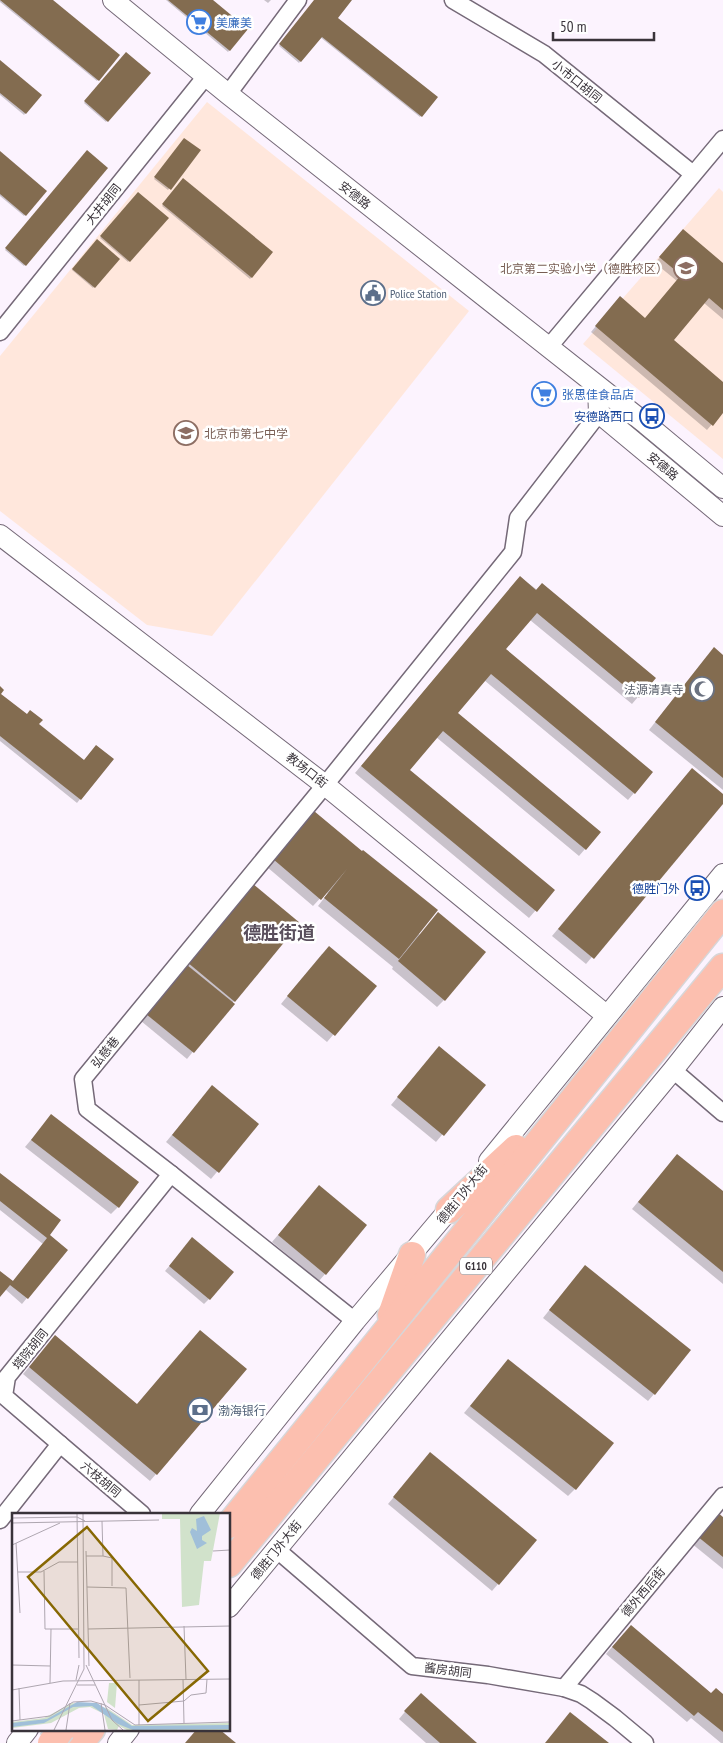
<svg xmlns="http://www.w3.org/2000/svg" width="723" height="1743" font-family="'PT Sans Narrow','Noto Sans SC',sans-serif">
<style>
.education{fill:#ffe7dc}
.shadow{fill:#0003}
.building{fill:#836c50}
.lines{fill:none;stroke-linecap:round;stroke-linejoin:round}
.minor-casing{stroke:#756978;stroke-width:19}
.tertiary-casing{stroke:#756978;stroke-width:22}
.trunk-casing{stroke:#d7d6d8;stroke-width:29}
.minor{stroke:#fff;stroke-width:16}
.tertiary{stroke:#fff;stroke-width:20}
.trunk{stroke:#fcbfaf;stroke-width:26}
.trunk-bridge-casing{stroke:#d7d6d8;stroke-width:29;stroke-linecap:butt}
.trunk-bridge{stroke:#fcbfaf;stroke-width:26}
.labels{text-anchor:middle;dominant-baseline:central;stroke-width:5;stroke-linejoin:round;paint-order:stroke}
.shield{fill:#fff;stroke:#747075;stroke-width:1}
.shield-label{font-size:11px;font-weight:bold;fill:#39333a}
.shop-label{font-size:12px;fill:#366cbe;stroke:#fff;text-anchor:start}
.street-label{font-size:12px;fill:#39333a;stroke:#fff}
.education-label{font-size:12px;fill:#785e54;stroke:#fff;text-anchor:end}
.service-label{font-size:12px;fill:#4e5e75;stroke:#fff;text-anchor:start}
.transit-label{font-size:12px;fill:#164399;stroke:#fff;text-anchor:end}
.worship-label{font-size:12px;fill:#5b616d;stroke:#fff;text-anchor:end}
.district-label{font-size:18px;font-weight:bold;fill:#594e5c;stroke:#fff}
.inset-road{fill:none;stroke:#aea6b0;stroke-width:1}
.view{fill:#876803;fill-opacity:0.15;stroke:#876803;stroke-width:2.5}
.inset-edge{fill:none;stroke:#39333a;stroke-width:2.5}
</style>
<rect width="100%" height="100%" fill="#fcf3fe"/>
<g class="education">
<polygon points="207,102 469,311 212,636 147,625 0,511 0,356"/>
<polygon points="719,188 723,192 723,459 583,344"/>
</g>
<g class="shadow">
<polygon points="0,0 51,0 118,55 97,81 0,2"/>
<polygon points="166,0 211,0 247,29 228,52"/>
<polygon points="264,0 271,0 268,3"/>
<polygon points="316,0 350,0 336,18 436,97 420,117 320,37 299,63 279,46"/>
<polygon points="126,53 149,73 106,122 84,103"/>
<polygon points="0,62 40,95 24,115 0,95"/>
<polygon points="184,139 199,151 168,190 154,179"/>
<polygon points="0,152 45,191 24,216 0,196"/>
<polygon points="87,152 106,168 24,266 5,250"/>
<polygon points="183,180 272,253 250,279 162,206"/>
<polygon points="138,194 167,218 128,262 100,238"/>
<polygon points="678,236 723,265 723,319 704,303 672,340 723,384 723,411 707,430 591,332 615,303 645,319 677,281 655,263"/>
<polygon points="97,241 118,259 93,288 72,270"/>
<polygon points="520,577 654,678 632,704 530,620 505,650 634,793 628,800 484,680 456,713 585,849 579,856 436,737 409,770 553,890 529,918 355,773"/>
<polygon points="707,656 723,657 723,790 649,730"/>
<polygon points="0,695 83,761 112,759 77,803 0,741"/>
<polygon points="685,777 723,796 723,802 586,964 552,936"/>
<polygon points="308,819 420,935 444,1000 437,1007 392,969 393,967 318,906 328,893 326,892 313,906 267,867"/>
<polygon points="245,891 234,1001 187,1059 141,1021"/>
<polygon points="322,954 375,986 327,1042 281,1004"/>
<polygon points="433,1055 484,1085 436,1142 391,1105"/>
<polygon points="206,1094 257,1124 211,1179 166,1142"/>
<polygon points="51,1116 118,1207 111,1214 25,1147"/>
<polygon points="677,1155 723,1192 723,1284 632,1209"/>
<polygon points="0,1175 48,1236 66,1250 22,1304 5,1289 0,1295 0,1273 12,1282 43,1244 0,1210"/>
<polygon points="313,1194 325,1274 319,1281 272,1242"/>
<polygon points="188,1244 209,1299 204,1304 165,1271"/>
<polygon points="578,1274 654,1394 648,1401 543,1318"/>
<polygon points="49,1344 137,1406 156,1474 150,1481 23,1374"/>
<polygon points="508,1360 575,1489 568,1496 464,1413"/>
<polygon points="424,1461 498,1584 492,1591 388,1504"/>
<polygon points="723,1519 723,1569 691,1543"/>
<polygon points="624,1633 711,1694 723,1696 723,1743 721,1743 691,1718 687,1722 606,1654"/>
<polygon points="414,1701 475,1743 426,1743 399,1719"/>
</g>
<g class="building">
<polygon points="0,0 53,0 120,55 99,81"/>
<polygon points="168,0 213,0 248,29 230,51"/>
<polygon points="314,0 352,0 338,18 438,97 422,117 322,37 301,62 279,44"/>
<polygon points="126,52 151,73 108,122 84,101"/>
<polygon points="0,60 42,95 26,114 0,93"/>
<polygon points="184,138 201,150 171,190 154,177"/>
<polygon points="87,150 108,168 26,266 5,248"/>
<polygon points="0,151 47,191 26,216 0,194"/>
<polygon points="183,178 273,252 252,278 162,204"/>
<polygon points="138,192 169,218 130,262 100,236"/>
<polygon points="683,229 723,263 723,310 709,298 674,340 723,382 723,413 713,426 595,326 620,296 645,318 681,275 659,257"/>
<polygon points="97,239 120,259 95,288 72,269"/>
<polygon points="520,576 536,590 542,583 656,678 639,698 537,613 506,649 653,772 635,794 491,674 458,713 601,832 586,850 443,731 410,770 555,890 537,912 361,766"/>
<polygon points="714,647 723,655 723,778 655,722"/>
<polygon points="0,686 4,690 1,694 27,714 30,710 43,720 39,724 84,760 96,745 114,759 81,800 0,736"/>
<polygon points="692,768 723,794 723,804 594,959 558,929"/>
<polygon points="314,811 362,851 363,850 438,910 399,959 324,898 347,869 321,900 273,859"/>
<polygon points="252,883 300,923 235,1002 187,962"/>
<polygon points="438,912 486,952 445,1001 398,961"/>
<polygon points="329,946 377,986 335,1036 287,996"/>
<polygon points="187,965 235,1004 194,1053 146,1014"/>
<polygon points="439,1046 486,1085 444,1136 397,1097"/>
<polygon points="212,1085 259,1124 219,1173 172,1135"/>
<polygon points="51,1114 139,1182 119,1208 31,1140"/>
<polygon points="677,1154 723,1191 723,1272 638,1202"/>
<polygon points="0,1173 61,1220 50,1235 68,1250 28,1299 10,1285 0,1297 0,1271 13,1281 47,1238 0,1201"/>
<polygon points="319,1185 367,1225 326,1275 278,1235"/>
<polygon points="192,1237 234,1272 210,1300 169,1266"/>
<polygon points="585,1265 691,1350 655,1395 549,1310"/>
<polygon points="200,1330 247,1369 157,1475 29,1367 55,1335 137,1404"/>
<polygon points="508,1359 614,1443 576,1490 470,1406"/>
<polygon points="430,1452 537,1540 499,1585 393,1497"/>
<polygon points="717,1512 723,1517 723,1557 697,1536"/>
<polygon points="631,1625 711,1693 716,1688 723,1694 723,1732 698,1712 694,1716 612,1647"/>
<polygon points="421,1693 477,1743 440,1743 404,1711"/>
<polygon points="570,1712 609,1743 545,1743"/>
<polygon points="197,1729 219,1729 236,1743 185,1743"/>
</g>
<g class="lines">
<defs>
<g id="minor">
<polyline points="453,0 544,54 693,174"/>
<polyline points="228,94 298,0"/>
<polyline points="0,332 206,76"/>
<polyline points="548,348 723,139"/>
<polyline points="673,1070 723,1113"/>
<polyline points="355,1321 171,1174 87,1109 83,1079 325,785 513,552 518,518 599,413"/>
<polyline points="60,1444 142,1514"/>
<polyline points="0,1520 60,1444 4,1396 7,1377 171,1174"/>
<polyline points="276,1549 412,1666 488,1675 564,1688 581,1694 592,1701 615,1718 645,1743"/>
<polyline points="564,1688 723,1496"/>
</g>
<g id="tertiary">
<polyline points="113,0 228,94 646,424 723,488"/>
<polyline points="598,388 599,413 723,516"/>
<polyline points="0,535 325,785 606,1015"/>
<polyline points="489,1161 723,874"/>
<polyline points="200,1514 355,1321 458,1199"/>
<polyline points="229,1607 673,1070 723,1007"/>
<polyline points="17,1743 28,1729"/>
<polyline points="118,1743 129,1729"/>
</g>
<g id="trunk">
<polyline points="449,1210 516,1148"/>
<polyline points="391,1315 412,1255"/>
<path d="M229 1525C395 1322 558 1116 723 913"/>
<polyline points="229,1564 723,967"/>
<polyline points="80,1743 92,1729"/>
</g>
</defs>
<use href="#minor" class="minor-casing"/>
<use href="#tertiary" class="tertiary-casing"/>
<use href="#trunk" class="trunk-casing"/>
<use href="#minor" class="minor"/>
<use href="#tertiary" class="tertiary"/>
<use href="#trunk" class="trunk"/>
<defs>
<polyline id="trunk-bridge" points="51,1743 62,1729"/>
</defs>
<use href="#trunk-bridge" class="trunk-bridge-casing"/>
<use href="#trunk-bridge" class="trunk-bridge"/>
</g>
<defs>
<symbol id="supermarket-ring" viewBox="-11 -11 22 22"><circle r="9.5" fill="#fff" stroke="#3f7fe0" stroke-width="1.5"/><path d="M-6-5.5h2.5l.6 2H6L4.5 2H-2.5L-4.4-4H-6ZM-1.5 3.2a1.3 1.3 0 1 0 .1 0ZM3 3.2a1.3 1.3 0 1 0 .1 0Z" fill="#3f7fe0"/></symbol>
<symbol id="school-ring" viewBox="-11 -11 22 22"><circle r="9.5" fill="#fff" stroke="#8d6e63" stroke-width="1.5"/><path d="M0-5L7-2L0 1L-7-2ZM-4 1L0 2.5L4 1V4Q0 6-4 4Z" fill="#8d6e63"/></symbol>
<symbol id="civic-ring" viewBox="-11 -11 22 22"><circle r="9.5" fill="#fff" stroke="#5c6f8a" stroke-width="1.5"/><path d="M-.6-6.5H3V-4.5H.6V-3L4-1V1h2V6H-6V1h2V-1L-.6-3ZM-1.2 2.5V6h2.4V2.5Z" fill="#5c6f8a"/></symbol>
<symbol id="bus-ring" viewBox="-11 -11 22 22"><circle r="9.5" fill="#fff" stroke="#1a4fb4" stroke-width="1.5"/><path d="M-5-6H5V4H4V6H2V4H-2V6H-4V4H-5ZM-3.5-4V0h7V-4ZM-3.5 1.2v1.5H-2V1.2ZM2 1.2v1.5H3.5V1.2Z" fill="#1a4fb4"/></symbol>
<symbol id="mosque-ring" viewBox="-11 -11 22 22"><circle r="9.5" fill="#fff" stroke="#6b7280" stroke-width="1.5"/><path d="M3.5-4.9A6 6 0 1 0 3.5 4.9A5 5 0 1 1 3.5-4.9Z" fill="#6b7280"/></symbol>
<symbol id="bank-ring" viewBox="-11 -11 22 22"><circle r="9.5" fill="#fff" stroke="#5c6f8a" stroke-width="1.5"/><path d="M-6-4H6V4H-6ZM0-2.3a2.3 2.3 0 1 0 0 4.6a2.3 2.3 0 1 0 0-4.6Z" fill="#5c6f8a"/></symbol>
</defs>
<g fill-rule="evenodd">
<use href="#supermarket-ring" x="185" y="8" width="28" height="28"/>
<use href="#school-ring" x="672" y="254" width="28" height="28"/>
<use href="#civic-ring" x="359" y="279" width="28" height="28"/>
<use href="#supermarket-ring" x="530" y="380" width="28" height="28"/>
<use href="#bus-ring" x="638" y="402" width="28" height="28"/>
<use href="#school-ring" x="172" y="419" width="28" height="28"/>
<use href="#mosque-ring" x="688" y="675" width="28" height="28"/>
<use href="#bus-ring" x="683" y="874" width="28" height="28"/>
<use href="#bank-ring" x="186" y="1396" width="28" height="28"/>
</g>
<g class="labels">
<rect class="shield" x="460" y="1257.5" width="32" height="17" rx="4"/>
<g class="shield-label">
<text x="476" y="1266">G110</text>
</g>
<g class="shop-label">
<text x="216" y="22">美廉美</text>
<text x="562" y="394">张思佳食品店</text>
</g>
<g class="street-label">
<text transform="translate(577 81) rotate(39)">小市口胡同</text>
<text transform="translate(355 195) rotate(38)">安德路</text>
<text transform="translate(103 204) rotate(-51)">大井胡同</text>
<text transform="translate(663 466) rotate(40)">安德路</text>
<text transform="translate(307 770) rotate(38)">教场口街</text>
<text transform="translate(105 1052) rotate(-51)">弘慈巷</text>
<text transform="translate(462 1194) rotate(-51)">德胜门外大街</text>
<text transform="translate(30 1349) rotate(-51)">塔院胡同</text>
<text transform="translate(101 1479) rotate(40)">六枝胡同</text>
<text transform="translate(276 1550) rotate(-51)">德胜门外大街</text>
<text transform="translate(643 1592) rotate(-50)">德外西后街</text>
<text transform="translate(448 1670) rotate(7)">酱房胡同</text>
</g>
<g class="education-label">
<text x="668" y="268">北京第二实验小学（德胜校区）</text>
<text x="204" y="433" text-anchor="start">北京市第七中学</text>
</g>
<g class="service-label">
<text x="390" y="293">Police Station</text>
<text x="218" y="1410">渤海银行</text>
</g>
<g class="transit-label">
<text x="634" y="416">安德路西口</text>
<text x="680" y="888">德胜门外</text>
</g>
<g class="worship-label">
<text x="684" y="689">法源清真寺</text>
</g>
<g class="district-label">
<text x="279" y="932">德胜街道</text>
</g>
</g>
<g transform="translate(12 1513)">
<rect width="218" height="218" fill="#fcf3fe"/>
<path d="M150 0H208L199 48H192L187 92 170 94 168 6H150ZM97 170H105L103 195 95 189ZM60 190 95 195 120 212 217 210 218 217H115L107 213 105 217 96 216 92 201 78 194 67 195 39 210 0 215V209L32 205Z" fill="#d1e2cb"/>
<path d="M192 3 199 17 190 23V27L195 30 185 36 178 19 180 15 185 18 184 6ZM65 189 85 190 120 213 217 212 218 216 121 217 106 211 80 193 61 194 32 210 0 214V210L35 206Z" fill="#a0bfd9"/>
<path class="inset-road" d="M65 0 67 145M0 5 65 4 73 8M90 8 91 43 100 45V73M0 10 147 7M4 30 8 100M0 32 48 10M74 38 77 153M201 38 218 37M74 43H91M32 58 33 116H66M6 59H29L47 49H66M75 74 114 75 118 165M172 113 174 166M76 116 218 113M0 152 38 153M74 152 100 207 111 217M171 166 172 210M64 167 67 152M127 167V212M38 170 39 116M65 172H83M7 175 8 207M0 177 51 168 218 166M89 190 93 217M127 192 172 188 179 182 194 180 195 166M0 208 38 203 61 189 79 188 93 192 123 212 218 209M42 217 72 156 71 0M54 217 58 190"/>
<path class="view" d="M75 14 196 158 136 208 16 64Z"/>
<rect width="218" height="218" class="inset-edge"/>
</g>
<path d="M553 32v8h101v-8" fill="none" stroke="#39333a" stroke-width="2.5"/>
<text x="560" y="32" font-size="15" fill="#39333a" stroke="#ffffff" stroke-width="4" paint-order="stroke">50 m</text>
</svg>
